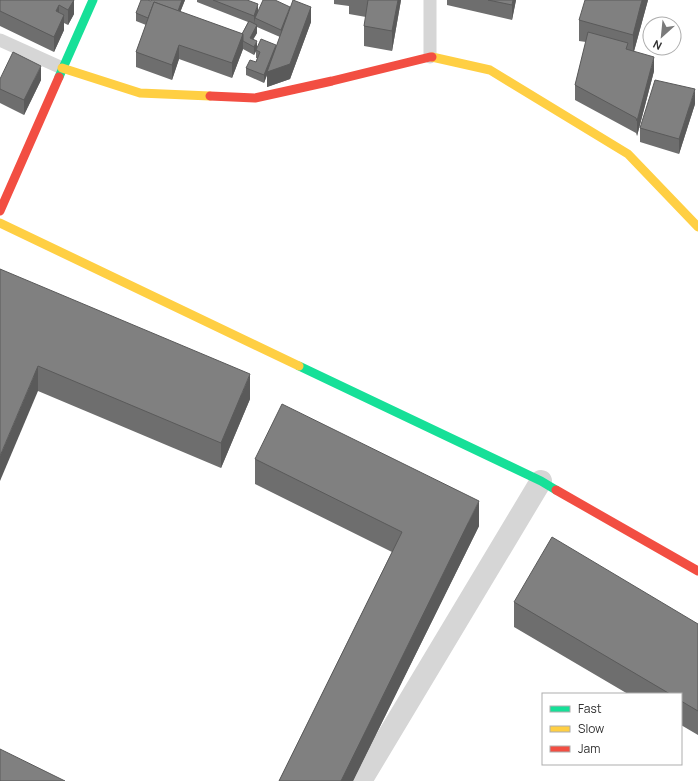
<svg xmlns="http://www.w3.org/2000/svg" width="698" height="781" font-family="Manrope,sans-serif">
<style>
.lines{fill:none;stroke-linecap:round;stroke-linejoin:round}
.lane{stroke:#d6d6d6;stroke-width:13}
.street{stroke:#d6d6d6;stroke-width:22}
.fast{stroke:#16e098;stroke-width:9}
.slow{stroke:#ffcf43;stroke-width:9}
.jam{stroke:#f24e42;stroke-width:9}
.wall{fill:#6e6e6e;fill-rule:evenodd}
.shaded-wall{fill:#5a5a5a}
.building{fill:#808080;stroke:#5a5a5a}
</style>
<rect width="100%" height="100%" fill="#fff"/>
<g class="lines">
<g class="lane">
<polyline points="430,0 430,57"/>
<polyline points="0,40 62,68"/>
</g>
<polyline class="street" points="361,781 541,481"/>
<g class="fast">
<polyline points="59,77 93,0"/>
<polyline points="299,366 541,481 556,490"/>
</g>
<g class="slow">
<polyline points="432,57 490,70 628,154 698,227"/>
<polyline points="62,68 140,93 210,96"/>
<polyline points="0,223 299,366"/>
</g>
<g class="jam">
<polyline points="210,96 255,98 332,81 430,57 432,57"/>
<polyline points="0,211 59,77"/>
<polyline points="556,490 698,571"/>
</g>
</g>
<g class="wall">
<polygon points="0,0 74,0 74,14 68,25 64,23 64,30 54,52 0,26"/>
<path d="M151 0H185L180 12 242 34 248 22 197 2V0H247L258 11 311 22 290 79 267 87V75L264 83 246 75V68L256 62 257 58H256V51L254 55 243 49 232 78 179 59 172 80 136 67V52L146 25 136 21V13L151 1ZM257 27 280 37 276 48H257L253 39 257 33Z"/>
<polygon points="334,0 401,0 392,51 364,46 364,26 366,17 349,14 349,6 334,4"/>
<polygon points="447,0 516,0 512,20 447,5"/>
<polygon points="648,0 634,51 654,71 637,136 636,133 575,100 575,85 586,42 579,41 579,20"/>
<polygon points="0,79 41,80 24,115 0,103"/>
<polygon points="695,104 679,154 640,142 640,128"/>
<polygon points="0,269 250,399 221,468 38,391"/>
<polygon points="255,459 479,526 353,781 279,781 392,552 255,484"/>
<polygon points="514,602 698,624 698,735 681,725 681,694 628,694 514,627"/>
</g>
<g class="shaded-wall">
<polygon points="74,0 74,14 68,25 68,10"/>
<polygon points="182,0 185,0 176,23 176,15"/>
<polygon points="398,0 401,0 392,51 392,31"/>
<polygon points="513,0 516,0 512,20 512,5"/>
<polygon points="642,0 648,0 633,55 633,35"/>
<polygon points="258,4 258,12 255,18 254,24 254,16"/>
<polygon points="59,5 59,20 56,11"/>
<polygon points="290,7 290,15 281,37 281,30"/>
<polygon points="311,7 311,22 290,79 267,87 267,75 264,83 264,75 276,45 276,53"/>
<polygon points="64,15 64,30 54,52 54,37"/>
<polygon points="257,25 257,33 250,45 250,38"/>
<polygon points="243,34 243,49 232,78 232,63"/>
<polygon points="257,41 257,49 254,55 254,47"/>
<polygon points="179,45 179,59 172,80 172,65"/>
<polygon points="654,57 654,71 637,136 637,121"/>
<polygon points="41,66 41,80 24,115 24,100"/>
<polygon points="695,89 695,104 679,154 679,139"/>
<polygon points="38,366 38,391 0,481 0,456"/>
<polygon points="250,374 250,399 221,468 221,443"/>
<polygon points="479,501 479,526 353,781 341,781"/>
</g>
<g class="building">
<polygon points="0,0 74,0 68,10 59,5 56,11 64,15 54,37 0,11"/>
<polygon points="141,0 147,0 151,1 151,0 182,0 178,11 154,2 148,18 136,13"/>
<polygon points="213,0 247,0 258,4 254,16"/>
<polygon points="263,0 275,0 290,7 281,30 255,18"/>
<polygon points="293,0 311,7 290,64 267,72"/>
<polygon points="368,0 398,0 392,31 364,26"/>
<polygon points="488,0 513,0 512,5"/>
<polygon points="585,0 642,0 633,35 579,20"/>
<polygon points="154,2 243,34 232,63 179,45 172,65 136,52"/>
<polygon points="249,21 257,25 250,38 257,41 254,47 243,41 243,34 242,34"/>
<polygon points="588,32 628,43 626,49 654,57 637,121 636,118 575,85"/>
<polygon points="261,39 276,45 264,75 246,68 250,60 256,62 260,52 256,50"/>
<polygon points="13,52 41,66 24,100 0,89 0,79"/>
<polygon points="655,80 695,89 679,139 640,128"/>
<polygon points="0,269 250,374 221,443 38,366 0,456"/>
<polygon points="282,404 479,501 341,781 279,781 402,532 255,459"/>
<polygon points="552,537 698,624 698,711 681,701 681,694 670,694 514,602"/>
<polygon points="0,749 65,781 0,781"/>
</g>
<rect x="542" y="693" width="140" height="72" fill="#ffffff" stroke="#adadad"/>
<rect x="550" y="706" width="20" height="6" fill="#16e098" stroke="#adadad"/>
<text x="578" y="713" font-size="12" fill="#323232">Fast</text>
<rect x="550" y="726" width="20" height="6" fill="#ffcf43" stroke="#adadad"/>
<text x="578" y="733" font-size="12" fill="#323232">Slow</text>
<rect x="550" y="746" width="20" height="6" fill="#f24e42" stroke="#adadad"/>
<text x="578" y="753" font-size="12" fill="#323232">Jam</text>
<g transform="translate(662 36) rotate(207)"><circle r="19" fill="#ffffff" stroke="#adadad"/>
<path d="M0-3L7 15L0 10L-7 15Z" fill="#7a7a7a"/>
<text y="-6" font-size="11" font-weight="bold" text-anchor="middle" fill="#323232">N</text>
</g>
</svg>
